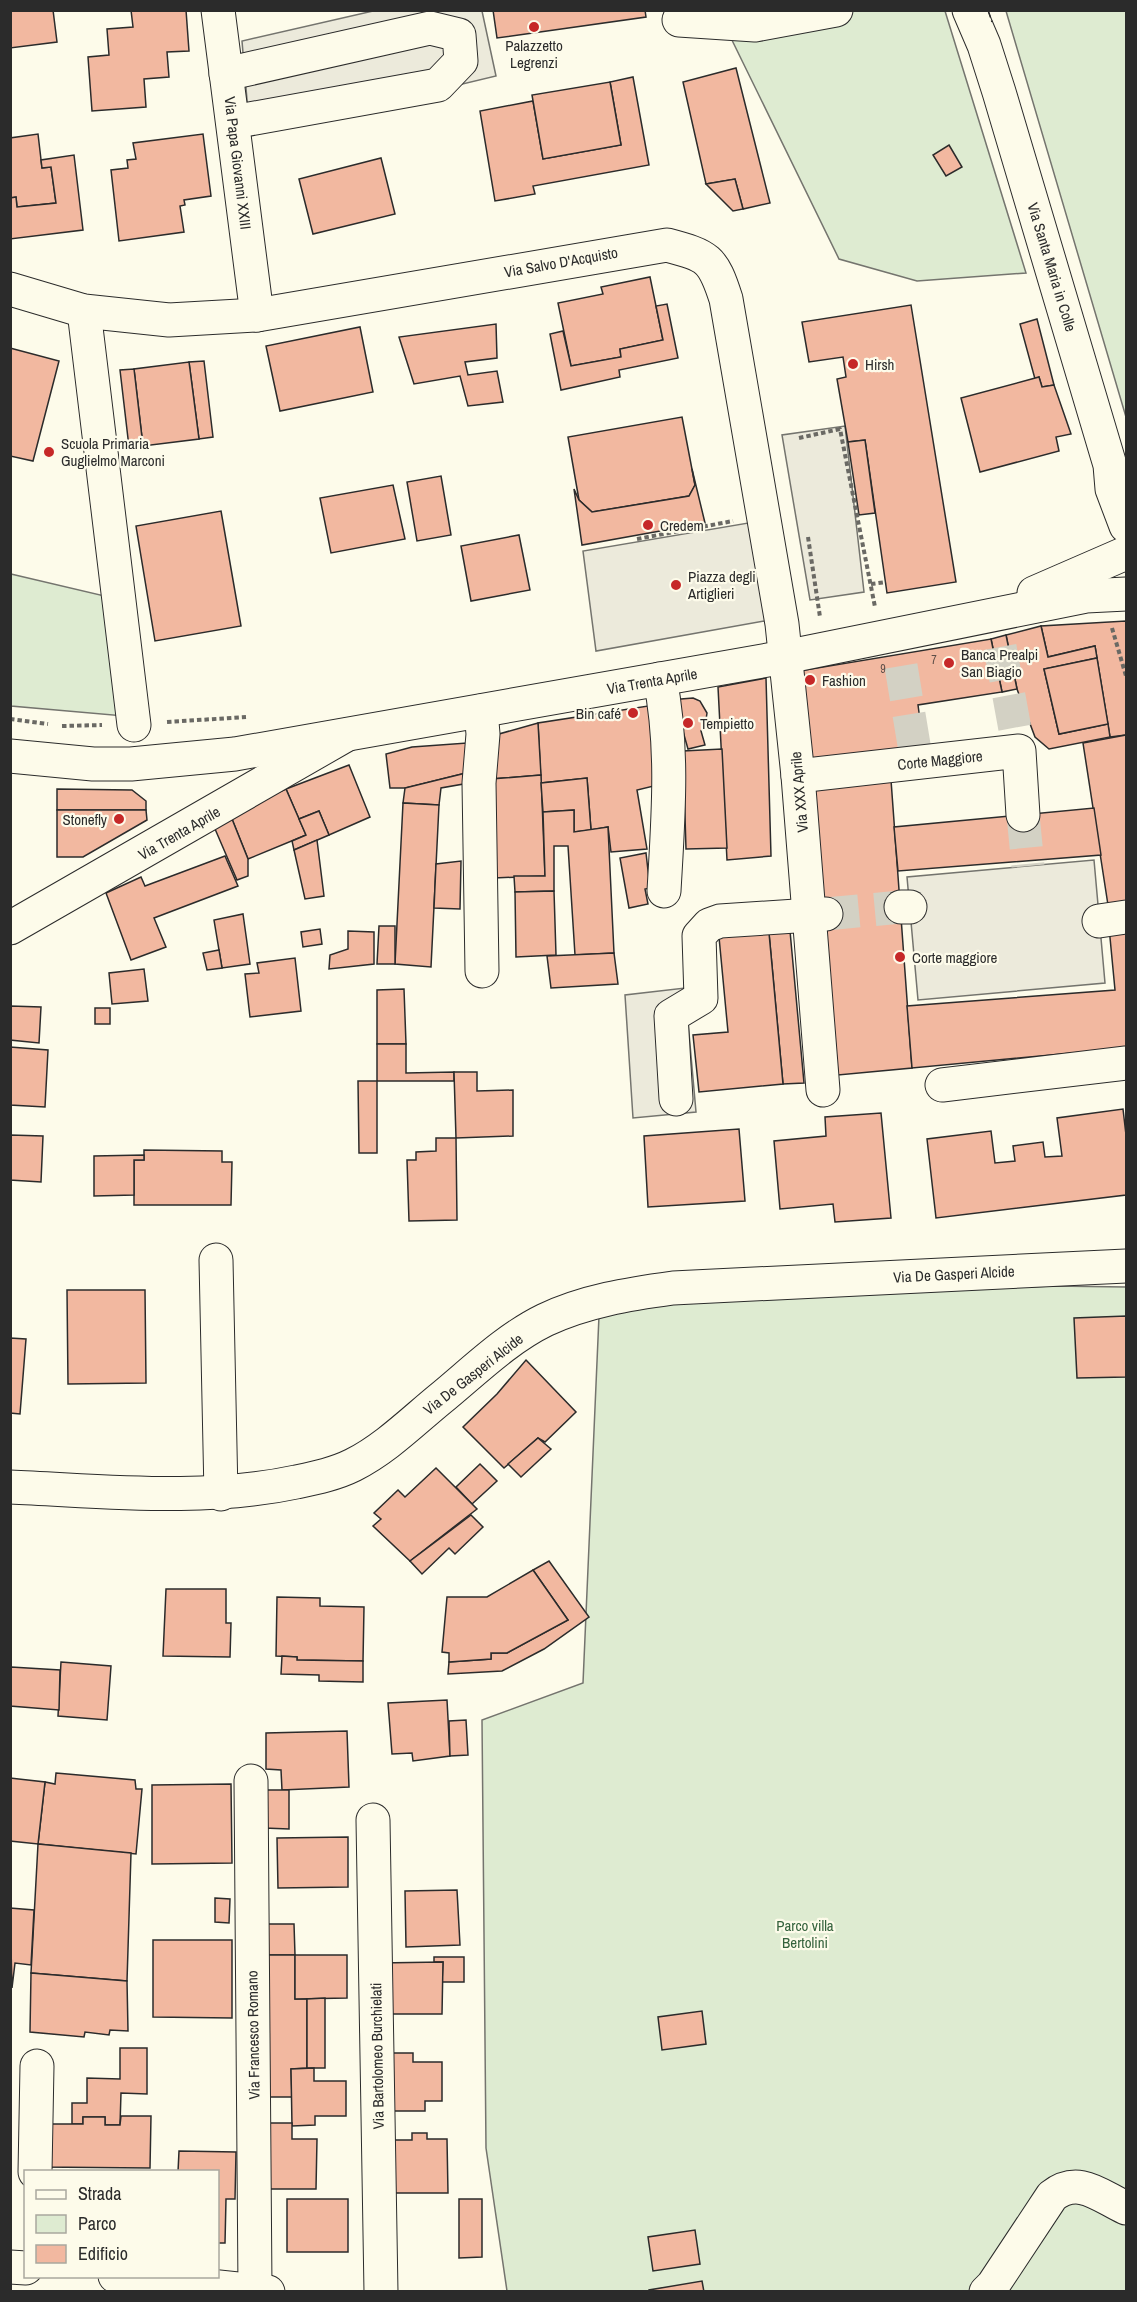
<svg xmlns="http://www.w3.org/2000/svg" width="1137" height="2302" font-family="'Archivo Narrow',sans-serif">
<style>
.green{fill:#deebd1;stroke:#74746e;stroke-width:1.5}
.parking{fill:#eceadb;stroke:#74746e;stroke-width:1.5}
.building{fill:#f2b8a0;stroke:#2b2b2b;stroke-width:1.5}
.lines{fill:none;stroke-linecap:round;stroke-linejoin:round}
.minor-tunnel{stroke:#d3d1c4;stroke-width:33;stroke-dasharray:33 16;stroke-linecap:butt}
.minor-casing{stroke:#2b2b2b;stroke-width:35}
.major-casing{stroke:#2b2b2b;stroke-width:35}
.path{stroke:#6a6964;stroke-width:4;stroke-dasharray:4.5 3;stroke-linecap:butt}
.minor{stroke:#fdfbea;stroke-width:33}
.major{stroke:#fdfbea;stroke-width:33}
.fence{stroke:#2b2b2b;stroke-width:1.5;stroke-dasharray:8 3;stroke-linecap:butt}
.poi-dot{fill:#c62828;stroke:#fdfbea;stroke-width:2}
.labels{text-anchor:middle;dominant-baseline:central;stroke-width:4.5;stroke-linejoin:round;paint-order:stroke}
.number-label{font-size:12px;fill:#5d4e48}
.poi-label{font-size:15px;fill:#2b2b2b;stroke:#fdfbea;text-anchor:start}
.street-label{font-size:15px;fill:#2b2b2b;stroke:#fdfbea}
.park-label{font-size:15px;fill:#34623c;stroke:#fdfbea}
</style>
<rect width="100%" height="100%" fill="#fdfbea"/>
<g class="green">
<polygon points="722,11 945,11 1026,273 917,281 839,259 728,32"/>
<polygon points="1006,11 1126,11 1126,417"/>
<polygon points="11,574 109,597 124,716 11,706"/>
<polygon points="1053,1286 1126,1287 1126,2291 507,2291 486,2148 482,1720 583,1683 599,1316 705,1298"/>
</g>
<g class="parking">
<polygon points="373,11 482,11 496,76 250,135 242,41"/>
<polygon points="845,426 864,592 810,600 782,435"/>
<polygon points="754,522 770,620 596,651 583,551"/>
<polygon points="1094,860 1105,983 918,1000 907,877"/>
<polygon points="685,988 696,1112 633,1118 625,995"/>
</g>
<g class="building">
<polygon points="10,10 53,10 57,42 10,48"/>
<polygon points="131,10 186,10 189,51 167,52 169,77 144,79 146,107 92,111 88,57 109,55 107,29 133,27"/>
<polygon points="493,10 645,10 646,17 497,38"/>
<polygon points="736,68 770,203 743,209 735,179 706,184 683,82"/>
<polygon points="633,77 649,165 533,186 535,194 495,201 480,111 533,101 543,159 621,145 610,82"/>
<polygon points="610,82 621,145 543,159 532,95"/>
<polygon points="38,134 42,168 51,167 56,203 17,207 16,197 10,198 10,138"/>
<polygon points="203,134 211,196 184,200 185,205 180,206 184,232 119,241 111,170 128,168 127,160 136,159 133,143"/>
<polygon points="949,145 962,167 946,176 933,155"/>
<polygon points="74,155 83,230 10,239 10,198 16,197 17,207 56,203 51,167 42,168 41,160"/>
<polygon points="381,158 395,214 313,234 299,179"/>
<polygon points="735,179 743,209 733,211 706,184"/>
<polygon points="650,277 663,340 620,349 621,357 571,366 558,303 603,294 601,287"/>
<polygon points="667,304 678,358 619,370 620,377 561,390 550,334 563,331 571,366 621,357 620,349 663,340 656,306"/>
<polygon points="911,305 956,582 887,593 865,440 848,442 837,379 846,377 843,357 809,362 802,322"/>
<polygon points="1037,319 1054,385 1042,387 1039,377 1035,379 1020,324"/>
<polygon points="496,324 497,358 465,362 468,375 497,371 503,402 468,406 460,376 414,384 399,337"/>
<polygon points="360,327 373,392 280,411 266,346"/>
<polygon points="10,348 59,361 33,461 10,456"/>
<polygon points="204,361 213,437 199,439 189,362"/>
<polygon points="189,362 199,439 143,446 134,369"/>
<polygon points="134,369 143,446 129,447 120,370"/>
<polygon points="1039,377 1042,387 1054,385 1071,434 1056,437 1059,451 980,472 961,398"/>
<polygon points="682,417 695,485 689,496 592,512 579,500 568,437"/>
<polygon points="865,440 875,513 859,515 848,442"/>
<polygon points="692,469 705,523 582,545 574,489 579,500 592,512 689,496 695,485"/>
<polygon points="441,476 451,535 417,541 407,482"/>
<polygon points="393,485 405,539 331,553 320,498"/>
<polygon points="221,511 241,626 155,641 136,526"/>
<polygon points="519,535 530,590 471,601 461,546"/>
<polygon points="1126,621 1126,735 1110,737 1095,646 1048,657 1041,626"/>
<polygon points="1041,626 1048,657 1095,646 1097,658 1044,669 1059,734 1108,724 1110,737 1049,749 1035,737 1017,689 1006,635"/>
<polygon points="1006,635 1017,689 1002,692 991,639"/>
<polygon points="991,639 1002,692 918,705 925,757 812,769 799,671"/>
<polygon points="1097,658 1108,724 1059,734 1044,669"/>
<polygon points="766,678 771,856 727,860 718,687"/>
<polygon points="693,698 700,701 707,713 705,726 701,731 705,745 688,749 675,703 681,699"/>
<polygon points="648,706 662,784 637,790 647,849 611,852 608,827 591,830 587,778 541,783 538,723"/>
<polygon points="538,723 541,775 491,779 467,743"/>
<polygon points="1126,735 1126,903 1108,905 1083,743"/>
<polygon points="467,743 470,772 405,788 390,788 386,754 412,747"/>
<polygon points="722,749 727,848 686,849 683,751"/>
<polygon points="349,765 370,817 329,835 319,811 299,819 286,789"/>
<polygon points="470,772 469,783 441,788 439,805 403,803 405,788"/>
<polygon points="541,775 545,876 494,878 491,779"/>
<polygon points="587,778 591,830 574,832 574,810 543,812 541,783"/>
<polygon points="891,780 912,1068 838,1075 814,786"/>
<polygon points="57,789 132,790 146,801 146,810 57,810"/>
<polygon points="286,789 306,835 248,859 230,814"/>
<polygon points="403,803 439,805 431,967 395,964"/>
<polygon points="1094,808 1101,855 898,871 894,827"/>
<polygon points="57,810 146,810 147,820 83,857 57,857"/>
<polygon points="574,810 574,832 608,827 614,953 575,955 568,846 554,846 554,891 515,892 514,876 545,876 543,812"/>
<polygon points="319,811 329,835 294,850 292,841 306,835 299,819"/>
<polygon points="230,814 248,859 248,876 237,880 212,822"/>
<polygon points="317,840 324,896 305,899 294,850"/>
<polygon points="646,853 650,888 645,889 648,904 629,908 620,858"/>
<polygon points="225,856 238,886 154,918 166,947 131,960 106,893 141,877 145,886"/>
<polygon points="461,861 460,909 434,908 436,864"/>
<polygon points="554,891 556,955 516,957 515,892"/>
<polygon points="243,914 250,964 222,968 214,920"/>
<polygon points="379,926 395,926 395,964 377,964"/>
<polygon points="1109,927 1126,927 1126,1048 912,1068 907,1006 1115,990"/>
<polygon points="320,929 322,944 303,947 301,932"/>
<polygon points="348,931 374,932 374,964 329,969 330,955 348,949"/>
<polygon points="790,931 804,1083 783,1084 769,933"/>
<polygon points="769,933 783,1084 699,1092 693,1035 728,1032 719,937"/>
<polygon points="219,950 222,968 207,970 203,953"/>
<polygon points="614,953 618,984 551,988 547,956"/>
<polygon points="295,958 301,1011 250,1017 245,974 259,973 257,963"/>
<polygon points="144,969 148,1001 112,1004 109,973"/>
<polygon points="404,989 406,1044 377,1044 377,990"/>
<polygon points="10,1006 41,1007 39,1043 10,1040"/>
<rect x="95" y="1008" width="15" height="16"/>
<polygon points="377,1044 406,1044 406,1073 454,1072 454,1081 377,1081"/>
<polygon points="10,1047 48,1050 45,1107 10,1105"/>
<polygon points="454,1072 477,1072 477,1091 513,1090 513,1136 456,1138"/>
<polygon points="358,1081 377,1081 377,1153 359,1153"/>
<polygon points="1123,1109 1126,1135 1126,1195 936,1218 927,1139 991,1131 995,1163 1015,1161 1013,1146 1043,1142 1045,1157 1062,1156 1057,1118"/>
<polygon points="881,1113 891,1218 835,1222 833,1204 780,1209 774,1141 826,1136 825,1117"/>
<polygon points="739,1129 745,1201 648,1207 644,1136"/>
<polygon points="10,1135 43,1136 41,1182 10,1180"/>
<polygon points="436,1138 456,1138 457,1220 409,1221 407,1160 416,1160 416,1152 436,1151"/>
<polygon points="144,1150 222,1151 222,1162 232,1162 231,1205 134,1205 134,1160 144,1160"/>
<polygon points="144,1155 144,1160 134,1160 134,1195 94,1196 94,1156"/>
<polygon points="67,1290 145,1290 146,1383 68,1384"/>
<polygon points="1126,1316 1126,1377 1077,1378 1074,1318"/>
<polygon points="10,1338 26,1339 20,1414 10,1413"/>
<polygon points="526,1360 576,1412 545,1442 538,1438 504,1468 463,1427 497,1394"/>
<polygon points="538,1438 551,1449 521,1477 508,1464"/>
<polygon points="480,1464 497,1481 472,1504 456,1487"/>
<polygon points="436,1468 477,1509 410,1561 373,1526 381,1519 374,1513 398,1490 405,1497"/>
<polygon points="471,1515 483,1527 455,1554 449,1548 422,1574 410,1561"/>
<polygon points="549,1561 589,1617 544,1649 502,1671 448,1674 449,1662 491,1659 491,1653 507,1653 568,1620 533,1570"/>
<polygon points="533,1570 568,1620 507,1653 491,1653 491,1659 449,1662 449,1653 442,1652 447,1597 487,1597"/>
<polygon points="166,1589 226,1589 226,1623 231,1623 230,1657 163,1656"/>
<polygon points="277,1597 320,1598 320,1606 364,1607 363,1661 297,1660 297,1657 276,1656"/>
<polygon points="282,1656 297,1657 297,1660 363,1661 363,1682 319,1681 319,1675 281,1674"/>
<polygon points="61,1662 111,1666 107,1720 58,1716"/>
<polygon points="11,1667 60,1670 59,1710 10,1706"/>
<polygon points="447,1700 450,1756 413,1761 412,1753 392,1754 388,1703"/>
<polygon points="466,1720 468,1755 450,1756 449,1721"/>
<polygon points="347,1731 349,1787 282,1790 281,1770 266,1769 266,1733"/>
<polygon points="56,1773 135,1780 136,1789 142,1789 136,1854 38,1844 45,1782 55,1784"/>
<polygon points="10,1778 45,1782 38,1844 10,1841"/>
<polygon points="231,1784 232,1863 152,1864 152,1785"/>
<polygon points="264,1790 289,1790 289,1829 264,1828"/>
<polygon points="348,1837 348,1887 278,1888 277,1838"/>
<polygon points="38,1844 131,1853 127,1981 31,1973"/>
<polygon points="457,1890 460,1945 406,1947 405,1891"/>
<polygon points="215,1898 230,1899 229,1923 215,1922"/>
<polygon points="10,1908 34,1910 31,1965 15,1963 12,1988"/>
<polygon points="265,1924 294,1924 295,1955 265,1955"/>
<polygon points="153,1940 232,1940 232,2018 153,2017"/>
<polygon points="265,1955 295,1955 295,1999 307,1999 307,2068 291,2069 292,2097 266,2097"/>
<polygon points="295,1955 347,1955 347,1998 295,1999"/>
<polygon points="434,1957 464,1957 464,1982 442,1982 443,1962 434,1962"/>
<polygon points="443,1962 442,2014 378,2014 378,1963"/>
<polygon points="31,1973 127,1981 128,2031 110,2030 109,2035 85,2032 84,2037 30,2032"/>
<polygon points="325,1998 325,2068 307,2068 307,1999"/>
<polygon points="702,2011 706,2044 662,2050 658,2017"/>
<polygon points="120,2048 147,2048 147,2094 121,2093 120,2125 105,2125 105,2117 83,2117 83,2124 72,2124 72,2103 87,2103 87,2078 120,2079"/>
<polygon points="392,2053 413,2053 413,2062 442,2062 442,2101 425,2101 425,2111 391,2111"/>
<polygon points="314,2068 314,2081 346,2081 346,2116 315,2116 315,2125 292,2126 291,2069"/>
<polygon points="121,2116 151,2116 150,2168 39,2167 39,2124 83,2124 83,2117 105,2117 105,2125 120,2125"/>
<polygon points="267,2123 292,2123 292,2139 317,2139 316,2189 267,2189"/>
<polygon points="412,2133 427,2133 427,2139 447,2139 448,2193 393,2193 393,2140 412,2140"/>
<polygon points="179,2151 236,2152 235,2199 226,2199 225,2243 218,2243 218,2172 178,2172"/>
<rect x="287" y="2199" width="61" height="53"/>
<polygon points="459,2199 482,2199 482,2257 459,2258"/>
<polygon points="695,2230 700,2264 653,2271 648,2237"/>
<polygon points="702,2281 704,2292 649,2292 649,2290"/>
</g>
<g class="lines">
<g class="minor-tunnel">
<polyline points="1000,647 1019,751"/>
<polyline points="901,666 917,763"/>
<polyline points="1023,815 1028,866"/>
<polyline points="826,914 901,907"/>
</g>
<defs>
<g id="minor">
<polyline points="218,10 257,315"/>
<polyline points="969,10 984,45 999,92 1110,465 1112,489 1126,526"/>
<polyline points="679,20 755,25 836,10"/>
<polyline points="226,74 430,28 459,35 461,61 438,85 233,122"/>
<path d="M10 289 84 311 169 320 257 315 667 245C708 256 713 258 726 299L782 624 798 776 823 1090"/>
<polyline points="84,311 134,725"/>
<path d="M660 679C674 749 668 820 664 891"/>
<polyline points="481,711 483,734 479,783 482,971"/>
<polyline points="798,776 1019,751 1023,815"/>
<polyline points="901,907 910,907"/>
<polyline points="1099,921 1126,917"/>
<polyline points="10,928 346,735"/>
<polyline points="942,1085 1126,1063"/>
<polyline points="676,1099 671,1016 701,998 699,936 709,925 720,921 826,914"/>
<polyline points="216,1260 221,1494"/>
<path d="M10 1487C106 1491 203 1502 296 1482 315 1478 335 1474 353 1465 385 1449 412 1422 440 1399 473 1372 506 1339 545 1320 585 1301 629 1294 673 1288L1126 1266"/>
<polyline points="251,1781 255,2289"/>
<polyline points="373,1820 381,2292"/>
<polyline points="35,2172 37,2066"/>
<polyline points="10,2267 26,2268"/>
<polyline points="115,2276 268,2292"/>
<path d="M986 2292 993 2285 1052 2196C1079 2175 1100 2196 1126 2208"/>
</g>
<g id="major">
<polyline points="1034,593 1126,553"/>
<polyline points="10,756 93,764 131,764 235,754 785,657 1086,596 1126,594"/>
</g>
</defs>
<use href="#minor" class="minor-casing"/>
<use href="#major" class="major-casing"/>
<g class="path">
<polyline points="799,438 840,429 875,607"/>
<polyline points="808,537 820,617"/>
<polyline points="637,539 733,521"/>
<polyline points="871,584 886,582"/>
<polyline points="1112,628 1126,676"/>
<polyline points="10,719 48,724"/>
<polyline points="167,722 246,717"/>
<polyline points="62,726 102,725"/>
</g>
<use href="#minor" class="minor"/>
<use href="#major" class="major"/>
<polyline class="fence" points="988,10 992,22"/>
</g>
<g class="poi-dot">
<circle cx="534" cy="27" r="6"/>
<circle cx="853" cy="364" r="6"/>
<circle cx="49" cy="452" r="6"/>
<circle cx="648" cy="525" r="6"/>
<circle cx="676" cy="585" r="6"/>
<circle cx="949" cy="663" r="6"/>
<circle cx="810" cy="680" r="6"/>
<circle cx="633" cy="713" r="6"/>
<circle cx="688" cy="723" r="6"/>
<circle cx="119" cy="819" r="6"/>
<circle cx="900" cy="957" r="6"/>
</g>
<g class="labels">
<g class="number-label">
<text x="934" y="660">7</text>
<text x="883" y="669">9</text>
</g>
<g class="poi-label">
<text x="534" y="45" text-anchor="middle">Palazzetto<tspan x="534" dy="17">Legrenzi</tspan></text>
<text x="865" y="364">Hirsh</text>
<text x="61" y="443">Scuola Primaria<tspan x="61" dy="17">Guglielmo Marconi</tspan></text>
<text x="660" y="525">Credem</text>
<text x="688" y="576">Piazza degli<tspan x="688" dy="17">Artiglieri</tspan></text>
<text x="961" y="654">Banca Prealpi<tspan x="961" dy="17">San Biagio</tspan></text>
<text x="822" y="680">Fashion</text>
<text x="621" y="713" text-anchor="end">Bin café</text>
<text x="700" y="723">Tempietto</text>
<text x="107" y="819" text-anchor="end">Stonefly</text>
<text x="912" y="957">Corte maggiore</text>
</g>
<g class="street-label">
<text transform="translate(238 163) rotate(83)">Via Papa Giovanni XXIII</text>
<text transform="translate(561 262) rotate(-10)">Via Salvo D'Acquisto</text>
<text transform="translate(1052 267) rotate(73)">Via Santa Maria in Colle</text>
<text transform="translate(652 681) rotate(-10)">Via Trenta Aprile</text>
<text transform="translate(940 760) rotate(-6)">Corte Maggiore</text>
<text transform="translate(799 792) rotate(-95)">Via XXX Aprile</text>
<text transform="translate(179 833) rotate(-30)">Via Trenta Aprile</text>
<text transform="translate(954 1274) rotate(-3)">Via De Gasperi Alcide</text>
<text transform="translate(473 1374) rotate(-38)">Via De Gasperi Alcide</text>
<text transform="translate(253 2035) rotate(-91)">Via Francesco Romano</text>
<text transform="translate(377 2056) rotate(-91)">Via Bartolomeo Burchielati</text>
</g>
<g class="park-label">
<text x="805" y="1925">Parco villa<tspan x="805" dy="17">Bertolini</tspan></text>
</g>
</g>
<rect width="1137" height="2302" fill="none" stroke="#2b2b2b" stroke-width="24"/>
<rect x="24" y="2170" width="195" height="108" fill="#fdfbea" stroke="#a9a89e" stroke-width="1.5"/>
<rect x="36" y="2190" width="30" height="9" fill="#fdfbea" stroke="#a9a89e" stroke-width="1.5"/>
<text x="78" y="2200" font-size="18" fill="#2b2b2b">Strada</text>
<rect x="36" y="2215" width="30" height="18" fill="#deebd1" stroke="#a9a89e" stroke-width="1.5"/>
<text x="78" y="2230" font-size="18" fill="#2b2b2b">Parco</text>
<rect x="36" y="2245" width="30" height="18" fill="#f2b8a0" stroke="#a9a89e" stroke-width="1.5"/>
<text x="78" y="2260" font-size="18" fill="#2b2b2b">Edificio</text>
</svg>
